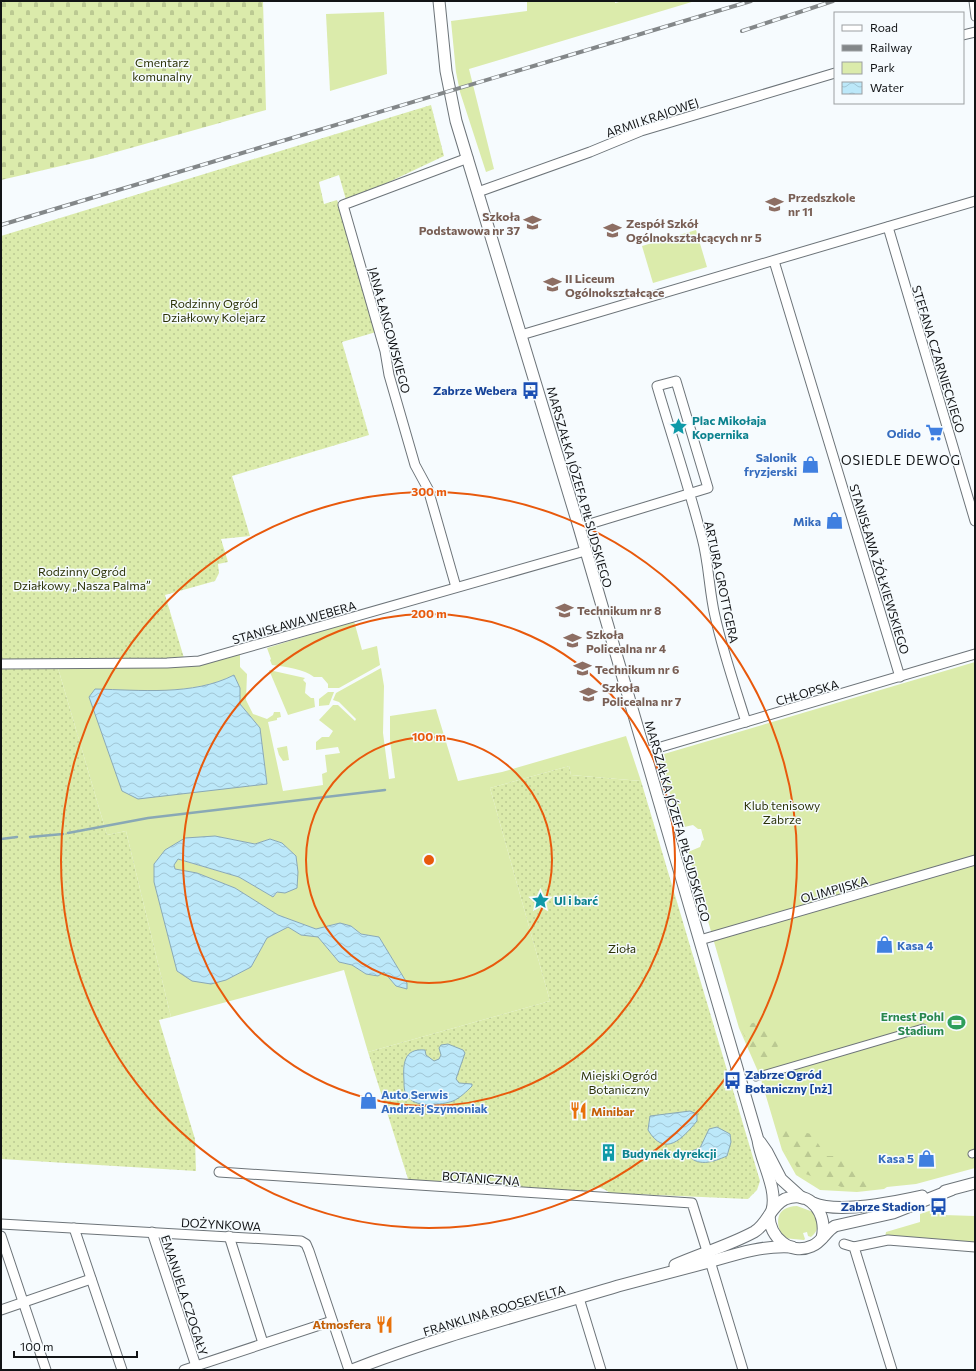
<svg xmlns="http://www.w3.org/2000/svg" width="976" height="1371" font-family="Commissioner,sans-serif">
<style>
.green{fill:#dbebab;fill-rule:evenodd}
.forest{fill:url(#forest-firs)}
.cemetery{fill:url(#cemetery-stones)}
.garden{fill:url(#garden-dots)}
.water{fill:url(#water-waves);stroke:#89a8b5}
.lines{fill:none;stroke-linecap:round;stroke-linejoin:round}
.stream{stroke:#89a8b5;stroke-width:2.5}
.pedestrian-casing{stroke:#6d7479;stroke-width:9}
.minor-casing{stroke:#6d7479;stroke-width:11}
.tertiary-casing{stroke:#6d7479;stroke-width:13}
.pedestrian{stroke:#fff;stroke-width:7}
.minor{stroke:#fff;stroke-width:9}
.tertiary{stroke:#fff;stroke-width:11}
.rail-casing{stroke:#838789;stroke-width:4}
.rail{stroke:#f6fbfe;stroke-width:2.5;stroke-dasharray:8;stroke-linecap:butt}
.ring{fill:none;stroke:#e8590c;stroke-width:2}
.labels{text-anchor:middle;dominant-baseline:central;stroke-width:3;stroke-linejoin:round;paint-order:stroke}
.park-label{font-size:12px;fill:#2b3207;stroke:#f6fbfe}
.street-label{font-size:12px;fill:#121416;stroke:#f6fbfe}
.education-label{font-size:12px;font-weight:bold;fill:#785e54;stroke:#f6fbfe;text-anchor:start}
.transit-label{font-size:12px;font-weight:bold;fill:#164399;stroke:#f6fbfe;text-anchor:end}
.culture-label{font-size:12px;font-weight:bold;fill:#0d838f;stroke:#f6fbfe;text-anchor:start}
.shop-label{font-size:12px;font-weight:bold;fill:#366cbe;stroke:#f6fbfe;text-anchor:end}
.leisure-label{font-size:12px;font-weight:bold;fill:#27864d;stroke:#f6fbfe;text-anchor:end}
.food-label{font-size:12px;font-weight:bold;fill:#c56008;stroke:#f6fbfe;text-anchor:start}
.neighbourhood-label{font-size:13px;letter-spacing:1px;fill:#121416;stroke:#f6fbfe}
.centre{fill:#e8590c;stroke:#f6fbfe;stroke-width:2}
.ring-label{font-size:12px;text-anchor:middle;font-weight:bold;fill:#e8590c;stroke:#f6fbfe;stroke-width:3;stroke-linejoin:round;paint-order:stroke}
</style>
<defs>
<pattern id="forest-firs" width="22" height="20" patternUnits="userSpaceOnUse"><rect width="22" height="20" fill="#dbebab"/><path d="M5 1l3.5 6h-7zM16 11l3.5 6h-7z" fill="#bbc992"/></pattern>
<pattern id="cemetery-stones" width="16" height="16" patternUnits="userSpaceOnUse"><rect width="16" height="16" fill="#dbebab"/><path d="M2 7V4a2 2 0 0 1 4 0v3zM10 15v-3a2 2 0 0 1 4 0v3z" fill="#bbc992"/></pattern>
<pattern id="garden-dots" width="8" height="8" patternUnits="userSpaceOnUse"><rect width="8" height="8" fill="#dbebab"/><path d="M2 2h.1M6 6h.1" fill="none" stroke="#bbc992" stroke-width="1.8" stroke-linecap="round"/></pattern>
<pattern id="water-waves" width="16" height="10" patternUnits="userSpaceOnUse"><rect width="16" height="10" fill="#bce8f9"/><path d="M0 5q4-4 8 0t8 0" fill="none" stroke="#a1c6d5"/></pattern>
</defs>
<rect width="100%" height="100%" fill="#f6fbfe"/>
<g class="green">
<polygon points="527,1 615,1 615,3 623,1 695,1 469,69 494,169 486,172 460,92 456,72 451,21 527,11"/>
<polygon points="384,12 387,74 330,91 326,14"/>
<polygon points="696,230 707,267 653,283 642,246"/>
<path d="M354 621 362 650 377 646 380 665 339 688H328V684L322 677H314C304 669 286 667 272 665L270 660 271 659 267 648Z"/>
<path d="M240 654V667L247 674 246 700 253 714 267 719 273 715 274 712H280L281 717 277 718V720L268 722 283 791 323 785 322 774 327 772 325 755 340 753 338 747 316 750V742L322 737H329L333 731 319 720 333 705H338L355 721 356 719 339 702 333 700 336 693 381 668 384 686 383 733 389 779 395 778 390 740V716L436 709 458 781 502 772 626 736 641 781 571 775 569 766 490 788 550 1001 368 1052 344 970 171 1017 126 831 107 835 58 668 183 667 201 665ZM234 675 240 688V704L260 728 267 784 238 787 95 689C140 690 192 696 234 675ZM215 836 255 844 270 839 282 843 296 856 298 872 273 897 239 877 177 859 174 865 175 869 197 873 235 888 278 915 316 929 340 923 351 926 361 934 379 937 407 983V989L396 986 384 972 366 974 352 965 339 962 318 937 301 935 288 927 267 938 251 967 226 980 165 850Z"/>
<polygon points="975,662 975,1168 916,1184 887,1187 884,1189 857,1192 820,1190 796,1175 782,1150 760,1076 739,1028 688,852 700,847 702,841 704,840 701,829 698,829 693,825 680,828 660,760 664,758 664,754"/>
<polygon points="269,670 305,678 303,680 306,683 305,693 311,698 314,698 315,707 288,715"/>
<polygon points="328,692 334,692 329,705 319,706 319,699"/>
<polygon points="287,746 289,760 283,761 279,755 277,748"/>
<path d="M797 1206 816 1213C818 1222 820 1230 811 1237L808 1236 807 1232 803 1233 805 1239 804 1240 783 1238C775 1223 775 1207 797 1206Z"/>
<polygon points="941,1207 944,1215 975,1216 975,1243 885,1238 886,1232 920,1222 920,1214"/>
</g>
<g class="forest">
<polygon points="761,1021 774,1029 778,1045 773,1064 759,1068 740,1026"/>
<polygon points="786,1129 812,1134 826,1156 837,1156 847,1163 855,1175 874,1180 875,1190 847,1189 800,1172 785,1149 779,1131"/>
</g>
<polygon class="cemetery" points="1,1 263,1 266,110 95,158 1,180"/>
<g class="garden">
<polygon points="431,105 444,156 372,190 346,200 339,175 319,182 324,204 337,200 338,203 376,332 342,342 369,435 232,476 250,536 221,539 228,562 218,564 219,573 215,581 165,595 184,658 1,660 1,236"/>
<polygon points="58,668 107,835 126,831 171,1017 159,1020 195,1139 196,1171 1,1159 1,669"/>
<path d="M569 766 571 775 641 781 760 1181 757 1190 748 1199 610 1193C600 1186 596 1185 585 1192L409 1182 368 1052 550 1001 490 788Z"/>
</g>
<g class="water">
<path d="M234 675 240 688V704L260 728 267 784 138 799 122 791 89 697 95 689C140 690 193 696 234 675Z"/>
<polygon points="215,836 255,844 270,839 282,843 296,856 298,872 297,888 285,893 277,892 273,897 239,877 178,859 174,865 175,869 197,873 235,888 278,915 316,929 340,923 351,926 361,934 379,937 407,983 407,989 396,986 384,972 378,976 366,974 352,965 339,962 318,937 301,935 288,927 267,938 251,967 226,980 211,984 192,981 177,971 154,882 154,864 165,850 185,838"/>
<path d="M448 1044 463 1050 465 1053 456 1079 459 1083 472 1084V1086C467 1091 460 1098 453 1101 441 1105 418 1108 409 1098 404 1094 404 1087 404 1081 403 1065 403 1048 425 1050L426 1055 434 1061 439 1059 441 1055 439 1048 441 1045Z"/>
<path d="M690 1111 697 1114V1121C682 1139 665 1158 648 1130L650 1116Z"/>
<path d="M717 1127 730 1134 731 1142 727 1156C713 1162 697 1168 686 1153L700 1148 709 1129Z"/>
</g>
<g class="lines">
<g class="stream">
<polyline points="68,833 148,818 385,790"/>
<polyline points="30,837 63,834"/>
<polyline points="1,839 17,837"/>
</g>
<defs>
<g id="pedestrian">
<polyline points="973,1 975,17"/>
<polyline points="756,1077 923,1028"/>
<polyline points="972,1154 975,1153"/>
</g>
<g id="minor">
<polyline points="963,35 975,32"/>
<polyline points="478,192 590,152 641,131 835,73"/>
<polyline points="888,227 975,521"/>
<polyline points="774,261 900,677"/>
<polyline points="521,335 975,201"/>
<path d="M579 527 583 526C625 513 666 501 708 488L676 381 657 386C672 437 689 487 702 538 709 564 709 591 715 616 723 652 735 687 746 722"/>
<polyline points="456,587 428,489 415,465 389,375 385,351 343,205 468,158"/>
<polyline points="1,664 167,663 199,661 585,551"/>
<polyline points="644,752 975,654"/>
<polyline points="700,940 975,860"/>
<polyline points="219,1172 692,1203 707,1251"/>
<polyline points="1,1224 301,1241 306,1244 309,1251 349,1370"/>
<polyline points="74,1228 122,1370"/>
<polyline points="152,1232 196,1366"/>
<polyline points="1,1236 46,1370"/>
<polyline points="229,1236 263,1343"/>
<polyline points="844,1244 854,1247 892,1370"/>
<polyline points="854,1247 888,1240 975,1247"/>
<polyline points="710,1261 743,1370"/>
<polyline points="579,1298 601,1370"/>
<polyline points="1,1310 91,1279"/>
<polyline points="184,1370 332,1321"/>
</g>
<g id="tertiary">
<path d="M439 1 446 71 456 121 579 527 758 1140C761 1162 778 1189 772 1210"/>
<polyline points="760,1142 767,1152 781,1179 802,1198"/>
<polyline points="945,1191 975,1183"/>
<path d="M813 1203C839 1214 895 1202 922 1196"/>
<path d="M769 1216C770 1237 790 1256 812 1246 822 1242 826 1231 835 1226L893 1213 951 1190"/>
<path d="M675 1265C700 1254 730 1245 754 1232 768 1224 770 1206 785 1199 811 1189 828 1215 822 1238"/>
<path d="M352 1370C439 1336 529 1313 618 1286 648 1278 678 1270 709 1262 736 1254 763 1245 792 1247"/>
</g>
</defs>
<use href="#pedestrian" class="pedestrian-casing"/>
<use href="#minor" class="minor-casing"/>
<use href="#tertiary" class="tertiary-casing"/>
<use href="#pedestrian" class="pedestrian"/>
<use href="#minor" class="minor"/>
<use href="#tertiary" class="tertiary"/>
<defs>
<g id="rail">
<polyline points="742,31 833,1"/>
<polyline points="1,225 751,1"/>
</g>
</defs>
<use href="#rail" class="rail-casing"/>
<use href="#rail" class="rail"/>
</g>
<g class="ring">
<circle cx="429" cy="860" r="123"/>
<circle cx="429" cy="860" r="246"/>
<circle cx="429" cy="860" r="368"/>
</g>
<defs>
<symbol id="school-bare" viewBox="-9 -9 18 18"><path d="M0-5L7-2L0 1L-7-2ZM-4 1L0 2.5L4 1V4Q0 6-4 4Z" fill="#8d6e63" stroke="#f6fbfe" stroke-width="2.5" paint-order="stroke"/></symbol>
<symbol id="bus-bare" viewBox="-9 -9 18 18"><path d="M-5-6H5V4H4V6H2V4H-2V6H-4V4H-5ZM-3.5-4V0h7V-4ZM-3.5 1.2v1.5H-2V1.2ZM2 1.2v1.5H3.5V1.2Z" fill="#1a4fb4" stroke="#f6fbfe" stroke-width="2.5" paint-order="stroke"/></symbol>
<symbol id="sight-bare" viewBox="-9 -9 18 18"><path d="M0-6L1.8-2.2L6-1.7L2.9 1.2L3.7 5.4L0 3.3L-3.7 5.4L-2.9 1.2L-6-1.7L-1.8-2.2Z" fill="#0f9aa8" stroke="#f6fbfe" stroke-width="2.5" paint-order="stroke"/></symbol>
<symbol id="supermarket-bare" viewBox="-9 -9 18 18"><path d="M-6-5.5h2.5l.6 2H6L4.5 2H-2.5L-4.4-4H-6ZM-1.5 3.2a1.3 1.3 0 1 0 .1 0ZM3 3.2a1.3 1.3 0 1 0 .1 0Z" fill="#3f7fe0" stroke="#f6fbfe" stroke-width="2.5" paint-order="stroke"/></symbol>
<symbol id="shop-bare" viewBox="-9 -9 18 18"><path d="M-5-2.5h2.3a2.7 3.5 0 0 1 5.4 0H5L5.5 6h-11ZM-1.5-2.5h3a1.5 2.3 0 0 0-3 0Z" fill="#3f7fe0" stroke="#f6fbfe" stroke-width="2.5" paint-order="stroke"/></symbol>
<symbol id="stadium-bare" viewBox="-9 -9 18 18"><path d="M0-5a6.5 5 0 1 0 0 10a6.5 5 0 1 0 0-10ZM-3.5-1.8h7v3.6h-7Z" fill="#2e9e5b" stroke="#f6fbfe" stroke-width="2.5" paint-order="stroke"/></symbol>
<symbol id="restaurant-bare" viewBox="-9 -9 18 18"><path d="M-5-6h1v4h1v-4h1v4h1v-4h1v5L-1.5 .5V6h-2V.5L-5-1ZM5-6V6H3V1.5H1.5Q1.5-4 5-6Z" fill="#e8710a" stroke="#f6fbfe" stroke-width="2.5" paint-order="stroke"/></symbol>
<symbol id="building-bare" viewBox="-9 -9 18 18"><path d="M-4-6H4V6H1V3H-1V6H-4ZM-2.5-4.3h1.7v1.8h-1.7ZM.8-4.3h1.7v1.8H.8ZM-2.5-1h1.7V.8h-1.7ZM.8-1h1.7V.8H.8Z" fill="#0f9aa8" stroke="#f6fbfe" stroke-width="2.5" paint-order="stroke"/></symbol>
</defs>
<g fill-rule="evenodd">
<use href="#school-bare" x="762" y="192" width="25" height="25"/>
<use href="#school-bare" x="520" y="210" width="25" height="25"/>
<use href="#school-bare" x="600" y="218" width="25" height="25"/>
<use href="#school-bare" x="540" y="272" width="25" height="25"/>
<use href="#bus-bare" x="518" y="378" width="25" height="25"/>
<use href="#sight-bare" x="666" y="414" width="25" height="25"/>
<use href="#supermarket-bare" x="922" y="420" width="25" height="25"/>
<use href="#shop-bare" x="798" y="452" width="25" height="25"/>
<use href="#shop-bare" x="822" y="508" width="25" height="25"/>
<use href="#school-bare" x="552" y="598" width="25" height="25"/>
<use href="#school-bare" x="560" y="628" width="25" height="25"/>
<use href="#school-bare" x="570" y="656" width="25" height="25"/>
<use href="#school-bare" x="576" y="682" width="25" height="25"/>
<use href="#sight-bare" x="528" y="888" width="25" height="25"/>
<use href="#shop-bare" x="872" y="932" width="25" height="25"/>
<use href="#stadium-bare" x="944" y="1010" width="25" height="25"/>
<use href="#bus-bare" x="720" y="1068" width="25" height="25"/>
<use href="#shop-bare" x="356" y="1088" width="25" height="25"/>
<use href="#restaurant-bare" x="566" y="1098" width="25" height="25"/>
<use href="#building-bare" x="596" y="1140" width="25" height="25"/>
<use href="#shop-bare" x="914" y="1146" width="25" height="25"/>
<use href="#bus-bare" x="926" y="1194" width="25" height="25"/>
<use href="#restaurant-bare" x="372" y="1312" width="25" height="25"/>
</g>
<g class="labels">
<g class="park-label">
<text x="162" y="62">Cmentarz<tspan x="162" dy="14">komunalny</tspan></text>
<text x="214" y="303">Rodzinny Ogród<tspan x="214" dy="14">Działkowy Kolejarz</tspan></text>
<text x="82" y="571">Rodzinny Ogród<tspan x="82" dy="14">Działkowy „Nasza Palma”</tspan></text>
<text x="782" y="805">Klub tenisowy<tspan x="782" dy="14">Zabrze</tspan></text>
<text x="622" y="948">Zioła</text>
<text x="619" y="1075">Miejski Ogród<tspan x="619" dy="14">Botaniczny</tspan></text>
</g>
<g class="street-label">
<text transform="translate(652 117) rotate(-19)">ARMII KRAJOWEJ</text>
<text transform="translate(390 330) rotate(75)">JANA ŁANGOWSKIEGO</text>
<text transform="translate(939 359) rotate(73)">STEFANA CZARNIECKIEGO</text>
<text transform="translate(580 487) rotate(74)">MARSZAŁKA JÓZEFA PIŁSUDSKIEGO</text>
<text transform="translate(880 569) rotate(73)">STANISŁAWA ŻÓŁKIEWSKIEGO</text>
<text transform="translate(722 582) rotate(78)">ARTURA GROTTGERA</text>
<text transform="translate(294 622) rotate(-16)">STANISŁAWA WEBERA</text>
<text transform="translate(807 692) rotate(-16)">CHŁOPSKA</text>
<text transform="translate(678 821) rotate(74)">MARSZAŁKA JÓZEFA PIŁSUDSKIEGO</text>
<text transform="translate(834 889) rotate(-16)">OLIMPIJSKA</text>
<text transform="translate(481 1178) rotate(4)">BOTANICZNA</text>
<text transform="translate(221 1224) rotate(3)">DOŻYNKOWA</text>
<text transform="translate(185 1295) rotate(72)">EMANUELA CZOGAŁY</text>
<text transform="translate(494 1310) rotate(-17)">FRANKLINA ROOSEVELTA</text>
</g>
<g class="education-label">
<text x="788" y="197">Przedszkole<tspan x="788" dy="14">nr 11</tspan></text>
<text x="520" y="216" text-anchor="end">Szkoła<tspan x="520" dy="14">Podstawowa nr 37</tspan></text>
<text x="626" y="223">Zespół Szkół<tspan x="626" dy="14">Ogólnokształcących nr 5</tspan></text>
<text x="565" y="278">II Liceum<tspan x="565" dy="14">Ogólnokształcące</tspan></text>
<text x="577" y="610">Technikum nr 8</text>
<text x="586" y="634">Szkoła<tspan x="586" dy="14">Policealna nr 4</tspan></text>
<text x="595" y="669">Technikum nr 6</text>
<text x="602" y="687">Szkoła<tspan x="602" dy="14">Policealna nr 7</tspan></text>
</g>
<g class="transit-label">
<text x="517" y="390">Zabrze Webera</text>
<text x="745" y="1074" text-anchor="start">Zabrze Ogród<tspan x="745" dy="14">Botaniczny [nż]</tspan></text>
<text x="925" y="1206">Zabrze Stadion</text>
</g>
<g class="culture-label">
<text x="692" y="420">Plac Mikołaja<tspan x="692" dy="14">Kopernika</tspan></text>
<text x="554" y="900">Ul i barć</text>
<text x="622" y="1153">Budynek dyrekcji</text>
</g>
<g class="shop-label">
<text x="921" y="433">Odido</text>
<text x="797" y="457">Salonik<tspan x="797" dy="14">fryzjerski</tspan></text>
<text x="821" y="521">Mika</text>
<text x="897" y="945" text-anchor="start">Kasa 4</text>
<text x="381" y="1094" text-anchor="start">Auto Serwis<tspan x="381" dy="14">Andrzej Szymoniak</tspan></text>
<text x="914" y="1158">Kasa 5</text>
</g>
<g class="leisure-label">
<text x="944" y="1016">Ernest Pohl<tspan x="944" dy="14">Stadium</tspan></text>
</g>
<g class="food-label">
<text x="591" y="1111">Minibar</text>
<text x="371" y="1324" text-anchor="end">Atmosfera</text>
</g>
<g class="neighbourhood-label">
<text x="901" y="460">OSIEDLE DEWOG</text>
</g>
</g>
<circle cx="429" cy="860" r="6" class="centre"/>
<g class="ring-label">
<text x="429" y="496">300 m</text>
<text x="429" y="618">200 m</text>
<text x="429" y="741">100 m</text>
</g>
<rect width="976" height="1371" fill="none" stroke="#121416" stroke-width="4"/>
<rect x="834" y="12" width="130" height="92" fill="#f6fbfe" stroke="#9b9fa1"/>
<rect x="842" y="25" width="20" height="6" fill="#ffffff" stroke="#9b9fa1"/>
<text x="870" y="32" font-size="12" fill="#121416">Road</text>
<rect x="842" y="45" width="20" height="6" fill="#838789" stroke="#9b9fa1"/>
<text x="870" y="52" font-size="12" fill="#121416">Railway</text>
<rect x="842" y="62" width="20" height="12" fill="#dbebab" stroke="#9b9fa1"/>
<text x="870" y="72" font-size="12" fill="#121416">Park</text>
<rect x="842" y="82" width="20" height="12" fill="url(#water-waves)" stroke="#9b9fa1"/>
<text x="870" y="92" font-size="12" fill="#121416">Water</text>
<path d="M14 1351v6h123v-6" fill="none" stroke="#121416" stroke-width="2"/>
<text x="20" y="1351" font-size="12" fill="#121416" stroke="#f6fbfe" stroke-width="3" paint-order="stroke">100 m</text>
</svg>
